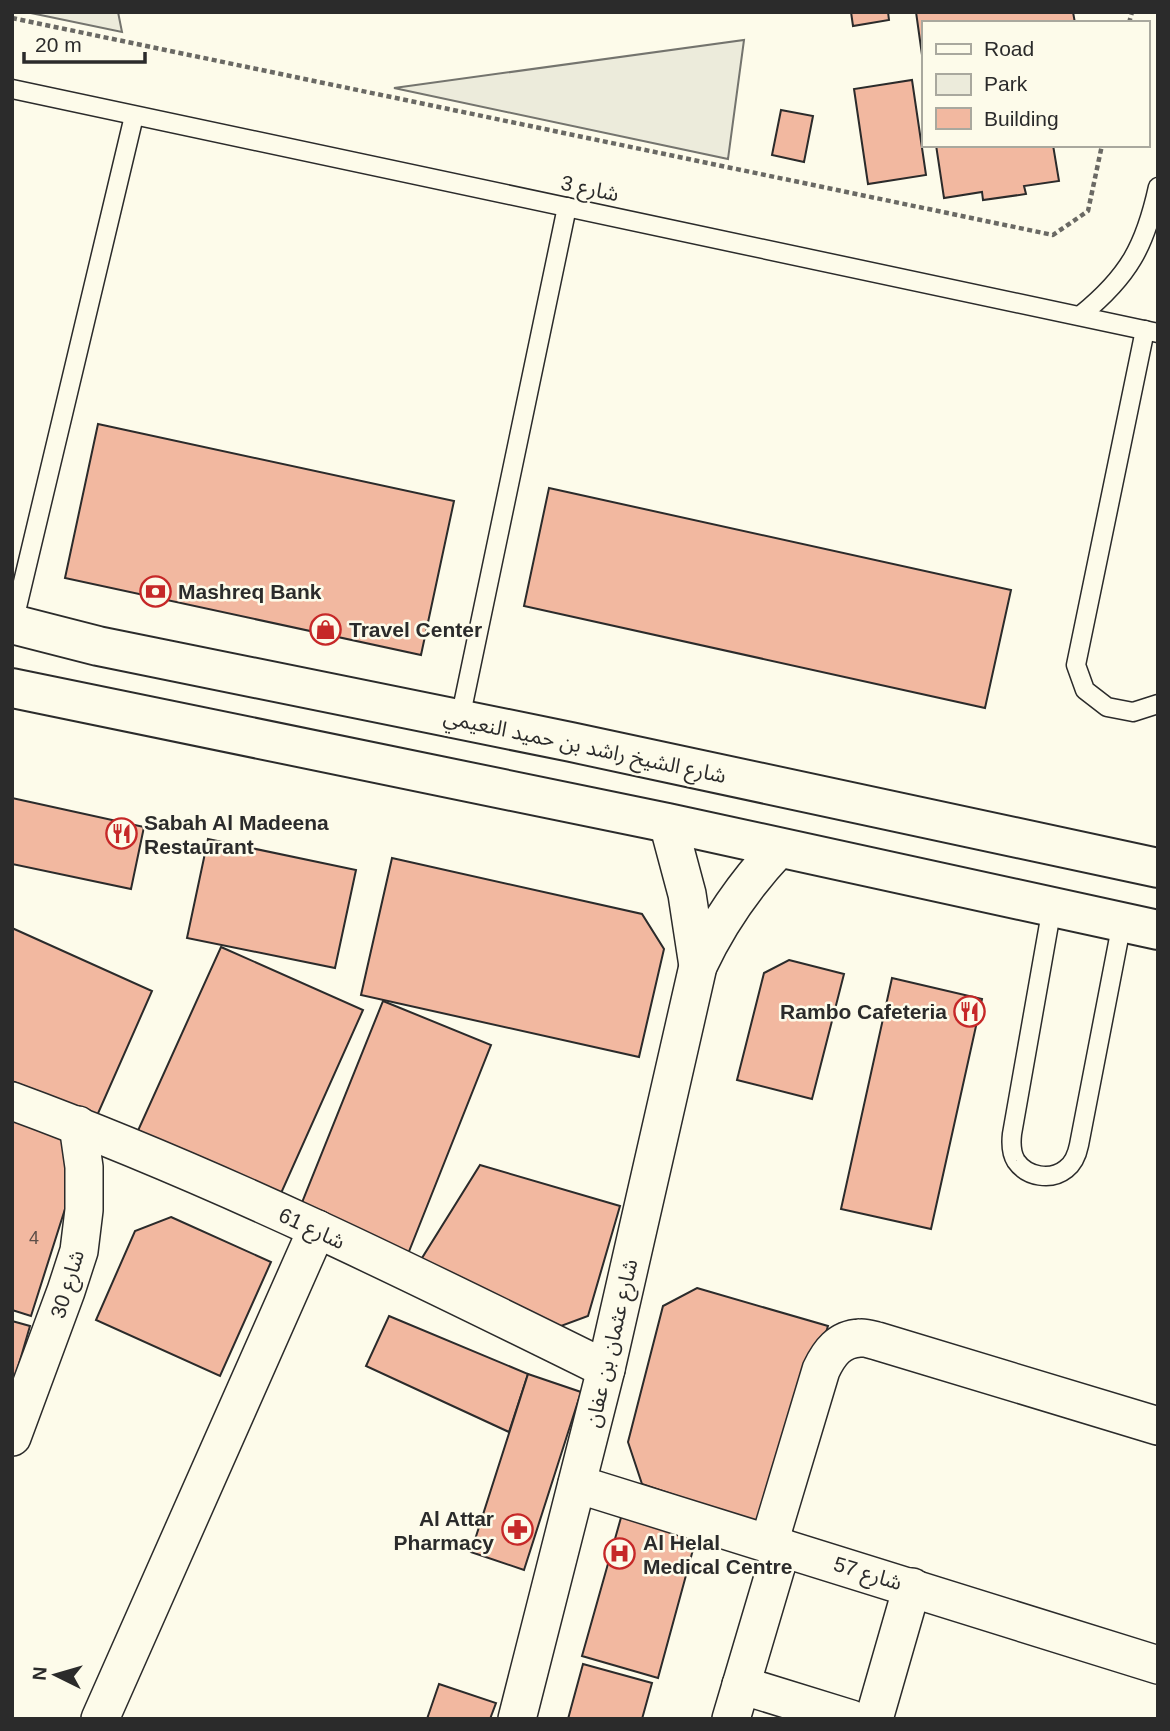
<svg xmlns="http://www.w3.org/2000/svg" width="1170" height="1731" font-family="Helvetica,'Noto Sans Arabic',sans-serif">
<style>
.green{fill:#ecebdb;stroke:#74746e;stroke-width:2}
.building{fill:#f2b8a0;stroke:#2b2b2b;stroke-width:2}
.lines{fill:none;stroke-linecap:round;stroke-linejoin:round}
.service-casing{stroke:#2b2b2b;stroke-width:21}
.minor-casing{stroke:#2b2b2b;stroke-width:40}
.primary-casing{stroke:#2b2b2b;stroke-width:42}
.path{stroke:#6a6964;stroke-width:4.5;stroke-dasharray:5 3.5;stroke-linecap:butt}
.service{stroke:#fdfbea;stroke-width:18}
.minor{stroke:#fdfbea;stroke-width:37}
.primary{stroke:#fdfbea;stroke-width:38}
.labels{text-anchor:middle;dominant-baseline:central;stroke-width:5;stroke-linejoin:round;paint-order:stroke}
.number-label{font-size:18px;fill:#5d4e48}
.street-label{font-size:21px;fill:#2b2b2b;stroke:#fdfbea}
.poi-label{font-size:21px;font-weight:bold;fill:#2b2b2b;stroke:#fdfbea;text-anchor:start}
</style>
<rect width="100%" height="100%" fill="#fdfbea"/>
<g class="green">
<polygon points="26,12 118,12 122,32"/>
<polygon points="744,40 728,159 394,88"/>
</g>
<g class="building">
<polygon points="851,12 888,12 889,20 853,26"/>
<polygon points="916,12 1073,12 1075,23 923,23 923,62"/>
<polygon points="912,80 926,175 868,184 854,89"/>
<polygon points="781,110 813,116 804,162 772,155"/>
<polygon points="936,145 1053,145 1059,181 1024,186 1026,194 983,200 982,192 944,198"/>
<polygon points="98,424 454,501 421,655 65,578"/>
<polygon points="549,488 1011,590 985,708 524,606"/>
<polygon points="12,798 144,827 131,889 12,864"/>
<polygon points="208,839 356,870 335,968 187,938"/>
<polygon points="392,858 642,914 664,949 639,1057 361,995"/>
<polygon points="12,928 152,991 96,1118 12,1081"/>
<polygon points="221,947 363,1010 278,1200 136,1135"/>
<polygon points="789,960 844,974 812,1099 737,1080 764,973"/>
<polygon points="892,978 982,999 931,1229 841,1209"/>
<polygon points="383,1001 491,1045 406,1259 297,1215"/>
<polygon points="12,1113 68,1131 79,1165 31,1316 12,1310"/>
<polygon points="480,1165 620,1206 588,1316 553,1329 428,1278 422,1258"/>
<polygon points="171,1217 271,1262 220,1376 96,1320 135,1231"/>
<polygon points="697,1288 828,1326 766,1526 642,1484 628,1442 663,1306"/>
<polygon points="389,1316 528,1374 509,1432 366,1366"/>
<polygon points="12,1321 30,1326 12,1388"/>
<polygon points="528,1374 581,1392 524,1570 471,1552"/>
<polygon points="622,1514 697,1535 658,1678 582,1656"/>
<polygon points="583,1664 652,1683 642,1719 568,1719"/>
<polygon points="439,1684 496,1703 490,1719 427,1719"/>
</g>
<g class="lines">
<defs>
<g id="service">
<polyline points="12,89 1158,333"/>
<path d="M1081 315C1129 276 1145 246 1158 187"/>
<polyline points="1145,330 1076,665 1085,690 1107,707 1133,712 1158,704"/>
<polyline points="13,624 134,116"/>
<polyline points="460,719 567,207"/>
<path d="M1052 907 1012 1134C1011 1143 1011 1153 1016 1161 1027 1177 1051 1181 1066 1169 1074 1163 1077 1155 1079 1145L1122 922"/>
</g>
<g id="minor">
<polyline points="668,823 687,894 698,966"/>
<path d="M12 1101C216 1176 412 1273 606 1369"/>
<polyline points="12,1437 66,1291 79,1251 84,1210 84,1167 78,1125"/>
<polyline points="577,1484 1158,1665"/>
<path d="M769 1543 821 1370C829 1353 839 1339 860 1338 865 1337 872 1340 877 1341L1158 1426"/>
<polyline points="741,1685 851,1719"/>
<polyline points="100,1719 317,1229"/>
<path d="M517 1719 606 1369 698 966C719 921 745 884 779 848"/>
<polyline points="731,1719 782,1547"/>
<polyline points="874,1719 912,1587"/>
</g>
<g id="primary">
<polyline points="12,624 98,646 571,742 1158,868"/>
<polyline points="12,688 668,823 1158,930"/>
</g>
</defs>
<use href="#service" class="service-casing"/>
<use href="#minor" class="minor-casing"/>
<use href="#primary" class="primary-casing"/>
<g class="path">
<polyline points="12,18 1053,235 1088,211 1102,145"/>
<polyline points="1129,23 1132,12"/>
</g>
<use href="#service" class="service"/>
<use href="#minor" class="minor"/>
<use href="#primary" class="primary"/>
</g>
<defs>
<symbol id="bank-ring" viewBox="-11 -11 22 22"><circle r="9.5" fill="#fdfbea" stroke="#c62828" stroke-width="1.5"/><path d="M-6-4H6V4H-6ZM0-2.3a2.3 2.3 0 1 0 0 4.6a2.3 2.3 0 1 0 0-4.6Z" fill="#c62828"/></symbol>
<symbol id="shop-ring" viewBox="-11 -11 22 22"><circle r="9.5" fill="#fdfbea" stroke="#c62828" stroke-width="1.5"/><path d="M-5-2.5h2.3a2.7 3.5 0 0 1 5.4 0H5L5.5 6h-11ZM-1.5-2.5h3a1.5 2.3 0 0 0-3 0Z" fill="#c62828"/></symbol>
<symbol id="restaurant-ring" viewBox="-11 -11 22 22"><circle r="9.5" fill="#fdfbea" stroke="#c62828" stroke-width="1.5"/><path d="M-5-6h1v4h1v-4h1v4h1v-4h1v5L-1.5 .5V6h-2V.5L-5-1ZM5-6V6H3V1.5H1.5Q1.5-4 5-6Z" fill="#c62828"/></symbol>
<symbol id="pharmacy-ring" viewBox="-11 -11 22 22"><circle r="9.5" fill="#fdfbea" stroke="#c62828" stroke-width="1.5"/><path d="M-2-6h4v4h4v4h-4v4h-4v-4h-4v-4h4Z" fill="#c62828"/></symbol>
<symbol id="hospital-ring" viewBox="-11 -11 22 22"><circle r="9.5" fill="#fdfbea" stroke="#c62828" stroke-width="1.5"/><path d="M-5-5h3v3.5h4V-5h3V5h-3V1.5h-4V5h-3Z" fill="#c62828"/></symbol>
</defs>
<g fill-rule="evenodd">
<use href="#bank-ring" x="138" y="574" width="35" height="35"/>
<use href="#shop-ring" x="308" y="612" width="35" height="35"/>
<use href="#restaurant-ring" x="104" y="816" width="35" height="35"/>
<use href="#restaurant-ring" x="952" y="994" width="35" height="35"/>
<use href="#pharmacy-ring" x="500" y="1512" width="35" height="35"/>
<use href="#hospital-ring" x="602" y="1536" width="35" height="35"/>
</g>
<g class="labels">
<g class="number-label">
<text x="34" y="1238">4</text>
</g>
<g class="street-label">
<text transform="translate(590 188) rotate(12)">شارع 3</text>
<text transform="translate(585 746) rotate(12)">شارع الشيخ راشد بن حميد النعيمي</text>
<text transform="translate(312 1228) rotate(25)">شارع 61</text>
<text transform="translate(67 1284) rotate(-73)">شارع 30</text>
<text transform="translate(611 1343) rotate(-77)">شارع عثمان بن عفان</text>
<text transform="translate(868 1573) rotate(17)">شارع 57</text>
</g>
<g class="poi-label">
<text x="178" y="591">Mashreq Bank</text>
<text x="349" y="629">Travel Center</text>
<text x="144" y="822">Sabah Al Madeena<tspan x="144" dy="24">Restaurant</tspan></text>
<text x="947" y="1011" text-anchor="end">Rambo Cafeteria</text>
<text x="494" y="1518" text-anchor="end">Al Attar<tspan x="494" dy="24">Pharmacy</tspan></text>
<text x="643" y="1542">Al Helal<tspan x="643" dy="24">Medical Centre</tspan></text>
</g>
</g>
<rect width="1170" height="1731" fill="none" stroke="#2b2b2b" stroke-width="28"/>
<rect x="922" y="21" width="228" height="126" fill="#fdfbea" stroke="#a9a89e" stroke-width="2"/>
<rect x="936" y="44" width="35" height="10" fill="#fdfbea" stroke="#a9a89e" stroke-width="2"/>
<text x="984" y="56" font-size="21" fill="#2b2b2b">Road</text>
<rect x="936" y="74" width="35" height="21" fill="#ecebdb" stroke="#a9a89e" stroke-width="2"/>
<text x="984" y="91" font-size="21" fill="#2b2b2b">Park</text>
<rect x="936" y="108" width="35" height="21" fill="#f2b8a0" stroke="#a9a89e" stroke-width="2"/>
<text x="984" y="126" font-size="21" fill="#2b2b2b">Building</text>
<g transform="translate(56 1675) rotate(275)" stroke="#fdfbea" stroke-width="5" paint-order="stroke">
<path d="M0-5L12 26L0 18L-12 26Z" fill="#2b2b2b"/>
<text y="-10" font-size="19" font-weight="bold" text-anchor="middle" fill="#2b2b2b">N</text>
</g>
<path d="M24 52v10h121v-10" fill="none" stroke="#2b2b2b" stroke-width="3.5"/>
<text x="35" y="52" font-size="21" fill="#2b2b2b" stroke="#fdfbea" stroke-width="5" paint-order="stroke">20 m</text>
</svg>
